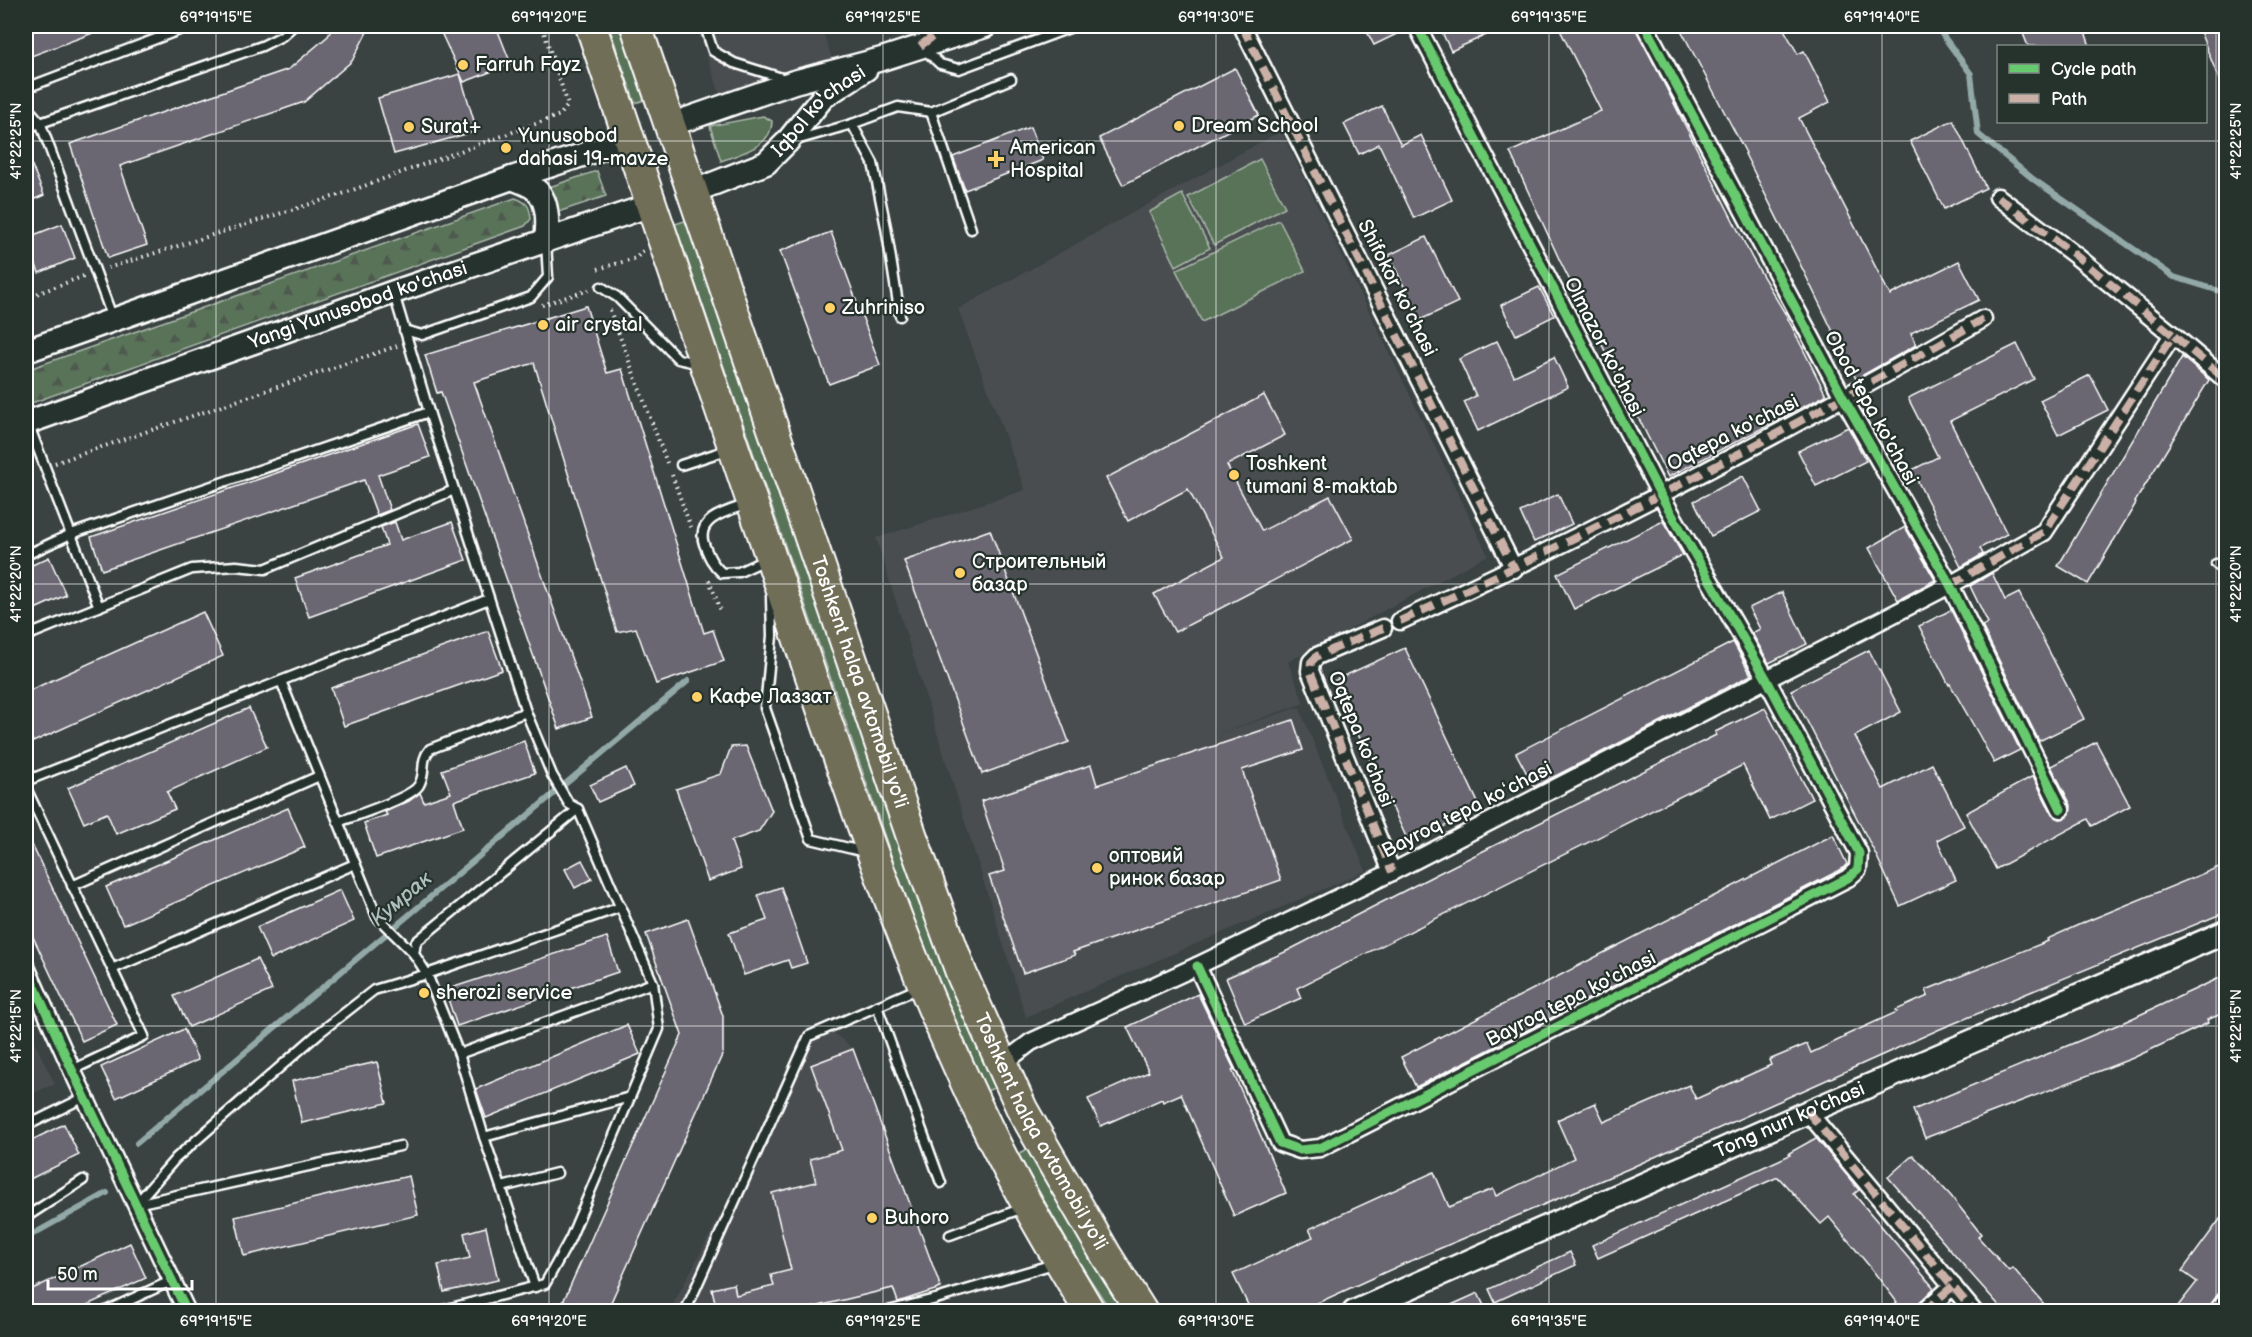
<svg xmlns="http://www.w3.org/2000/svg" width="2252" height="1337" font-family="'Balsamiq Sans',sans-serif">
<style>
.built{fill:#484d50}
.grass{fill:#587358;stroke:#acb9ac;stroke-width:1.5}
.forest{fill:url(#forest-firs);stroke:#acb9ac;stroke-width:1.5}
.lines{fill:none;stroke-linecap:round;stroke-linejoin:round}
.stream{stroke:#92a9a7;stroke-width:6}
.building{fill:#6a6672;stroke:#fff;stroke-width:1.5}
.lane-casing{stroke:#fff;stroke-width:13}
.street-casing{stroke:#fff;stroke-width:21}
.secondary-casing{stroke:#fff;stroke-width:27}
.highway-casing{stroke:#fff;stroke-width:34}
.path{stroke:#fff;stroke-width:4;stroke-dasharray:1.5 4.5;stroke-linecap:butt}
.lane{stroke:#26332d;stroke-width:8}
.street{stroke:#26332d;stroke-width:16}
.secondary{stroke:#26332d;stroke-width:22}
.highway{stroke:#716e59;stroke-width:30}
.quiet{stroke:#cab0a6;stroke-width:8;stroke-dasharray:15 8;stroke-linecap:butt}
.cycleway-casing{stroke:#26332d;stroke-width:13}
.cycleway{stroke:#67ca6e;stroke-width:9}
.ticks{fill:none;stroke:#fff;stroke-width:1.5;stroke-opacity:0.45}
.poi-dot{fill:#ffd166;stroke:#26332d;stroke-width:2}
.labels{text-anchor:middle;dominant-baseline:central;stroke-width:4.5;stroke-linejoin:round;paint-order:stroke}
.poi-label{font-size:20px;fill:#fff;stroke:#26332d;text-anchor:start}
.street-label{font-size:20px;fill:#fff;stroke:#26332d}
.water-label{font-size:21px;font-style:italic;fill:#aebebd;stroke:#26332d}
.neatline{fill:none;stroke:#fff;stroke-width:2}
.ticks-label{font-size:15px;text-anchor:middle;fill:#fff}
</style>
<defs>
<pattern id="forest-firs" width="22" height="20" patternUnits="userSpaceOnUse" patternTransform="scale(1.5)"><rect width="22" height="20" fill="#587358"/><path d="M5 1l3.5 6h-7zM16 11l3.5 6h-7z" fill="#505a50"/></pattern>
</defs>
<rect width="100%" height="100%" fill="#3a4242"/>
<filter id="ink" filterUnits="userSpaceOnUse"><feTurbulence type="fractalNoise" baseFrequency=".0167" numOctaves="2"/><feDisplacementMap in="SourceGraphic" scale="12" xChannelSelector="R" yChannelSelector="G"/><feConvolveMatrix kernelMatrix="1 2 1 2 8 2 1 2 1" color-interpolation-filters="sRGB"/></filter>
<g filter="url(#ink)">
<g class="built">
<polygon points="696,26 821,26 832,58 720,94"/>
<polygon points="1281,131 1488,555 1288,662 1304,703 1215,735 1299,707 1366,871 1026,1017 876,538 1025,490 958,309"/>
<polygon points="822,1023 853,1049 941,1288 899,1303 856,1311 669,1312"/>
<polygon points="26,1025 55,1084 26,1096"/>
</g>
<g class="grass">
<polygon points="609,26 623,26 648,99 635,103"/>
<path d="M763 116 772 121C772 147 741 153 721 161L710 126Z"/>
<polygon points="1260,159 1285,207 1214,245 1188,197"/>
<polygon points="1182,194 1210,248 1176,266 1149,212"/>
<polygon points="688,220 998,1086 987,1091 939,986 899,878 675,224"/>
<polygon points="1279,220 1305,271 1202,322 1176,270"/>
<polygon points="1029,1148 1126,1311 1111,1311 1082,1267 1018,1154"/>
</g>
<g class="forest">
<polygon points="597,171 606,196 558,212 549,187"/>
<path d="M515 198C527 202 530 206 531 219L525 226 26 405V370Z"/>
</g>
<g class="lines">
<g class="stream">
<polyline points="1916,26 1939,30 1971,74 1978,134 2033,179 2174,277 2226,293"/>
<polyline points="137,1143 688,681"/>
<polyline points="26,1238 107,1193"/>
</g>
</g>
<g class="building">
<polygon points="26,26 109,26 109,27 26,58"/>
<polygon points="333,26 370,26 352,61 304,102 120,166 147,245 108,258 70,144 289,69 328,36"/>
<polygon points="438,26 496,26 511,64 464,82"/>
<polygon points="1364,26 1407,26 1407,29 1374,45"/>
<polygon points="1439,26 1506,26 1451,51"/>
<polygon points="1558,26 1635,26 1752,258 1786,315 1826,395 1668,477 1560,261 1510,152 1601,111"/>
<polygon points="1679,26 1782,26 1798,54 1804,51 1830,102 1799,118 1890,295 1959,261 1979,300 1911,333 1916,345 1856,379 1804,272 1745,154 1746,153"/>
<polygon points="2020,26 2083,26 2090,46 2028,46"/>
<polygon points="2209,26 2226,26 2226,97 2199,29"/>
<polygon points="1235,68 1259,115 1123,185 1099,138"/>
<polygon points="460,74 477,131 394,154 378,98"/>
<polygon points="1382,106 1401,145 1421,135 1452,200 1414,218 1379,144 1359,154 1344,124"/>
<polygon points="1953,120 1986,188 1944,209 1910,141"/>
<polygon points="1030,127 1043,160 965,190 953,157"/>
<polygon points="26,151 44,195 26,203"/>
<polygon points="62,224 75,258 39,273 26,238"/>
<polygon points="831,232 880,365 829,384 780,251"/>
<polygon points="1426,237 1458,302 1420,320 1389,255"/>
<polygon points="1539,287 1554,316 1516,335 1501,305"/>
<polygon points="586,306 607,373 622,369 704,633 713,630 724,661 656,684 636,628 617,632 534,363 474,382 592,717 559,729 441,392 437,393 425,355"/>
<polygon points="1497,341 1514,376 1554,357 1568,387 1478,431 1464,402 1476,396 1459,359"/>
<polygon points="2017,344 2034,379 1950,421 2007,534 1980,548 1983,554 1961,567 1912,470 1938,457 1908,398"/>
<polygon points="2182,357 2209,380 2135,502 2136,503 2088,584 2058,566"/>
<polygon points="2090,375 2108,410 2058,435 2040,400"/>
<polygon points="1264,395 1285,435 1227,465 1262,531 1330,496 1353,539 1175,632 1154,594 1224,557 1188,489 1128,521 1106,478"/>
<polygon points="418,424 430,457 378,475 390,510 377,515 364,480 102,570 91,537"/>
<polygon points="1848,427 1866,461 1816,486 1798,451"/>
<polygon points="1743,476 1761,511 1711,536 1694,501"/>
<polygon points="1558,494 1572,524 1534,542 1520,512"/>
<polygon points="1663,521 1683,555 1574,609 1557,574"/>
<polygon points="395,522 401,540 452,522 466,560 309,617 295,578 387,545 381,527"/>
<polygon points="1905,527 1935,580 1898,600 1869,548"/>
<polygon points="990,530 1069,742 982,774 904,561"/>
<polygon points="49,557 66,595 26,613 26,568"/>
<polygon points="1992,573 2005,600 2019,593 2084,719 2039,741 1982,626 1988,623 1970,586"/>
<polygon points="1782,592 1807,644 1769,663 1752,633 1760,629 1749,608"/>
<polygon points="1951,610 2020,750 1994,763 1979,735 1950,684 1949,685 1919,626"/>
<polygon points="203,612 223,656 33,742 26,725 26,692"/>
<polygon points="488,631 502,670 344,726 331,688"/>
<polygon points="1733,642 1751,675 1534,787 1516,753"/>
<polygon points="1405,648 1481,809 1409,843 1333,681"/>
<polygon points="1869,650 1901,712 1855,736 1883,789 1932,764 1964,826 1937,840 1956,880 1900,906 1877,857 1791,690"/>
<polygon points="249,708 267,747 167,792 175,809 116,834 107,813 84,823 68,788"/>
<polygon points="1765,708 1812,799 1770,820 1743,765 1297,988 1301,998 1245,1023 1226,978 1285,952 1437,874 1716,735 1715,732"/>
<polygon points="1293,720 1303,750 1242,770 1281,880 1073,952 1075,955 1023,973 989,876 1005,871 981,801 1091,765 1097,785"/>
<polygon points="524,741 535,773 454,801 463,828 376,858 364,823 387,815 385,812 409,801 420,793 424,802 451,793 442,770"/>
<polygon points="2096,742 2130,806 2092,826 2088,819 1996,869 1966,813 2033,776 2052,814 2060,819 2066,818 2070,814 2071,805 2051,766"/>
<polygon points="746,746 772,811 759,831 731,841 741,869 708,881 676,789 721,774 731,747"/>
<polygon points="626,768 634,786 598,802 590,785"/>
<polygon points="288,808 305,847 123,925 106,887"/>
<polygon points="26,832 117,1025 82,1041 26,922"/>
<polygon points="1833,835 1847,864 1842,869 1416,1087 1401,1057"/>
<polygon points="582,860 592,879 575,888 565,869"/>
<polygon points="2226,864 2226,912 1940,1029 1628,1169 1403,1264 1300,1311 1251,1311 1233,1274 1313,1237 1309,1229 1434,1172 1449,1207 1493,1189 1496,1196 1574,1158 1557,1120 1595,1103 1604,1122 1689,1085 1696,1099 1771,1065 1769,1060 1807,1044 1811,1053 1845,1037 1844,1036 1897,1012 1896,1010 1928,996 1926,990 2048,941 2047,939 2085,922"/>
<polygon points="781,887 807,963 791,968 788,960 744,975 729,933 767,920 758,895"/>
<polygon points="340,890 354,921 271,959 257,927"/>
<polygon points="688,919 723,1016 723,1053 607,1311 559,1311 682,1035 646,934"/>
<polygon points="607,937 618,972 457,1026 445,990"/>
<polygon points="257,959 272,990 189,1027 174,996"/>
<polygon points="2226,975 2226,1012 2207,1020 2208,1023 2133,1058 1925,1138 1913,1110 2122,1023"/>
<polygon points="1198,994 1234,1069 1232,1070 1286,1193 1234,1216 1181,1094 1163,1102 1162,1099 1101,1126 1088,1099 1149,1072 1127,1027"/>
<polygon points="627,1025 640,1054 486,1118 476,1089"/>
<polygon points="184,1029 198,1060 116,1098 101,1067"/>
<polygon points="853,1049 941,1288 898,1302 893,1288 798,1311 717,1311 712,1289 734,1284 736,1295 774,1286 771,1275 791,1270 772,1193 816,1182 810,1159 842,1150 811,1065"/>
<polygon points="377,1062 387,1103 302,1123 292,1081"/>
<polygon points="64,1124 79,1155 26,1181 26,1143"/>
<polygon points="1816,1138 1859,1190 1854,1194 1934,1288 1911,1311 1884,1311 1897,1302 1870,1267 1829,1217 1821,1224 1778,1177 1598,1258 1592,1245 1790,1155 1789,1153"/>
<polygon points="1913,1155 1951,1196 1981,1234 1978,1237 2009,1271 2013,1268 2050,1311 2004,1311 1957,1258 1888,1177"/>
<polygon points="409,1176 418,1215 244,1256 235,1217"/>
<polygon points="2226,1211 2226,1290 2218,1294 2207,1311 2174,1311 2197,1282 2182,1271"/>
<polygon points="486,1227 498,1280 444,1292 438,1265 470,1258 464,1233"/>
<polygon points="130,1243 146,1278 74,1311 26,1311 26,1292"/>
<polygon points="1570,1252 1576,1265 1495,1302 1489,1289"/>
<polygon points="1478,1293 1484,1306 1473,1311 1438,1311"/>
</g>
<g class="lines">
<defs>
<g id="lane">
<polyline points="705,26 713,51 734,63 785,79"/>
<polyline points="923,48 940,64 959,69 1075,26"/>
<polyline points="26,88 190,26"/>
<polyline points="26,106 40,122 113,319"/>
<polyline points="931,112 971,229"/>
<polyline points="852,124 873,163 886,227 900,316"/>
<polyline points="26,128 262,46 282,36 293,26"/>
<polyline points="796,140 852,124 898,107 931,112 1011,79"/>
<polyline points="601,287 617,297 678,359 700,364"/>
<polyline points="394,294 429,412 526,712 552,775 569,804 578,809 653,983 659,1029 570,1239 545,1284 435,1312"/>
<polyline points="404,330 422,335 531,297 548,277 546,242"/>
<polyline points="28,423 99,607"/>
<polyline points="681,465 730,449"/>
<path d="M748 504C728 511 695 518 704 544 709 557 712 564 722 573L739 572 765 560"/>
<polyline points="26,555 71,534 429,412"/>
<polyline points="2216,564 2226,572"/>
<polyline points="771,597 772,636 765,708 811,839 865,852"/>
<polyline points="26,636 192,569 236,566 265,569 454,490"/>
<polyline points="281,681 377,917 414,954"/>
<polyline points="26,781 489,599"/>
<polyline points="26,788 144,1036 72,1070"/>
<path d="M338 822C354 816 412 798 419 785 427 771 419 762 430 749L526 712"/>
<polyline points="72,886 319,776"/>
<polyline points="112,969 355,864"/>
<polyline points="877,1006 941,1183"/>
<polyline points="459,1054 653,983"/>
<polyline points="26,1126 85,1097"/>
<polyline points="484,1137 630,1097"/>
<polyline points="502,1187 557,1173"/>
<polyline points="136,1204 176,1158 319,1033 374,990 427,974 414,954 416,942 578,809"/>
<polyline points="136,1204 400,1146"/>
<polyline points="26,1217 83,1180"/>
<polyline points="950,1235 1023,1208"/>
<polyline points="535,1287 484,1137 459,1054 427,974 621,907"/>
<polyline points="104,1312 173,1280"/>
<polyline points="685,1312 809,1036 919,988"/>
<polyline points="884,1312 936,1299 1057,1263"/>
</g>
<g id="street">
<polyline points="1242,26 1514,569"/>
<polyline points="1645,26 1844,399 1950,585 2061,809"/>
<polyline points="1998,197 2075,255 2173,335"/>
<path d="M1400 621C1599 530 1793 428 1983 319"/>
<polyline points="1383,628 1317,656 1311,662 1310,671 1392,872"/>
<polyline points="1197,966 1280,1143 1300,1150 1320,1148 1848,878 1858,869 1859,853 1767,680 1660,494 1417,26"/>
<polyline points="26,967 72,1070 187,1312"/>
<polyline points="1001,1065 1031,1042 1197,966 1392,872 1950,585 2044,532 2173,335 2226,380"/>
<polyline points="1808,1112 1974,1312"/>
<polyline points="1923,1312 1953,1286"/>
<polyline points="2217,1312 2226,1300"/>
</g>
<g id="secondary">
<polyline points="670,125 794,82 882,59 985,26"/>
<path d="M512 178C519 181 529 184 535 189 549 200 548 225 546 241"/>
<path id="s1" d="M692 192 766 163 787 142 823 97 866 69"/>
<polyline points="26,351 512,178 628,140"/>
<path id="s2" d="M26 423 394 292 651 205"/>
<path id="s3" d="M1354 1312 1808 1112 2226 932"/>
</g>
<g id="highway">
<path d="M591 26C657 218 721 412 787 605 846 780 904 957 985 1123 1016 1188 1053 1250 1090 1312"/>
<path id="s4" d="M636 26 912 837 962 975 1022 1109 1106 1255 1142 1312"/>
</g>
</defs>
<use href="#lane" class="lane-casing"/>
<use href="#street" class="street-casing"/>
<use href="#secondary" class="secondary-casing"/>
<use href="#highway" class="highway-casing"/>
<g class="path">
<polyline points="108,268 342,194 560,115 568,105 542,26"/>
<polyline points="598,269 636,258 644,250"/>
<polyline points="26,298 84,276"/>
<polyline points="542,305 589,290"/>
<polyline points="610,310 667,463"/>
<polyline points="55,463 397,346"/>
<polyline points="672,475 691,528"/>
<polyline points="709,580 720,609"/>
</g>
<use href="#lane" class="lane"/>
<use href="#street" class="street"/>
<use href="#secondary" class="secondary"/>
<use href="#highway" class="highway"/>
<g class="quiet">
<polyline points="1242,26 1514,569"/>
<polyline points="920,46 947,26"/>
<polyline points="1998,197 2075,255 2173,335"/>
<polyline points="1950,585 2044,532 2173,335 2226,380"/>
<path d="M1400 621C1599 530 1793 428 1983 319"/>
<polyline points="1383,628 1317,656 1311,662 1310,671 1392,872"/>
<polyline points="1808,1112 1974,1312"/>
<polyline points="1923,1312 1953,1286"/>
<polyline points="2217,1312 2226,1300"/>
</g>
<defs>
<g id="cycleway">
<polyline points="1645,26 1844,399 1950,585 2061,809"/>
<polyline points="1197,966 1280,1143 1300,1150 1320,1148 1848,878 1858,869 1859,853 1767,680 1660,494 1417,26"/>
<polyline points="26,967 72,1070 187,1312"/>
</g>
</defs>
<use href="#cycleway" class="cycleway-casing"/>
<use href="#cycleway" class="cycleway"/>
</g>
</g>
<path class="ticks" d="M216 26V1312M549 26V1312M883 26V1312M1216 26V1312M1549 26V1312M1882 26V1312M2216 26V1312M26 141H2226M26 584H2226M26 1026H2226"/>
<g class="poi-dot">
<circle cx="463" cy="65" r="6"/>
<circle cx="1179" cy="126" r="6"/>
<circle cx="409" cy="127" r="6"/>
<circle cx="506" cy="148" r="6"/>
<path d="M993 150h6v6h6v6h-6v6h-6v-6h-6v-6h6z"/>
<circle cx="830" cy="308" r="6"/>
<circle cx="543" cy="325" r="6"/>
<circle cx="1234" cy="475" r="6"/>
<circle cx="960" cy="573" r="6"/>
<circle cx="697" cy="697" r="6"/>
<circle cx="1097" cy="868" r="6"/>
<circle cx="424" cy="993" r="6"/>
<circle cx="872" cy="1218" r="6"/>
</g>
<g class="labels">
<g class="poi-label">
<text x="475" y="65">Farruh Fayz</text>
<text x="1191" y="126">Dream School</text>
<text x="421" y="127">Surat+</text>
<text x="518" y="136">Yunusobod<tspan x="518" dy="23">dahasi 19-mavze</tspan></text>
<text x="1010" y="148">American<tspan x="1010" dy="23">Hospital</tspan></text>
<text x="842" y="308">Zuhriniso</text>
<text x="555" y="325">air crystal</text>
<text x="1246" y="464">Toshkent<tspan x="1246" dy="23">tumani 8-maktab</tspan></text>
<text x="972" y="562">Строительный<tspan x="972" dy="23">базар</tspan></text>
<text x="709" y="697">Кафе Лаззат</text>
<text x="1109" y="856">оптовий<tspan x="1109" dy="23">ринок базар</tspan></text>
<text x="436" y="993">sherozi service</text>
<text x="884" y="1218">Buhoro</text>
</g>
<g class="street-label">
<text stroke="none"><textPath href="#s1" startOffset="154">Iqbol ko'chasi</textPath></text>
<text transform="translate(1397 288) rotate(63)">Shifokor ko'chasi</text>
<text stroke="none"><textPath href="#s2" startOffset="352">Yangi Yunusobod ko'chasi</textPath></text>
<text transform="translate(1604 347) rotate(63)">Olmazor ko'chasi</text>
<text transform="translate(1871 408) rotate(61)">Obod tepa ko'chasi</text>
<text transform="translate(1733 433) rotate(-27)">Oqtepa ko'chasi</text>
<text stroke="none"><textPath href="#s4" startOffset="693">Toshkent halqa avtomobil yo'li</textPath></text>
<text transform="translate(1361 739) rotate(68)">Oqtepa ko'chasi</text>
<text transform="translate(1467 810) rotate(-27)">Bayroq tepa koʻchasi</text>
<text transform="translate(1571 999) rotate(-27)">Bayroq tepa ko'chasi</text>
<text stroke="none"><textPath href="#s3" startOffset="476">Tong nuri ko'chasi</textPath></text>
<text stroke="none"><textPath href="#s4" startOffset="1179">Toshkent halqa avtomobil yo'li</textPath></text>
</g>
<g class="water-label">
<text transform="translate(401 899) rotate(-40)">Кумрак</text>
</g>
</g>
<rect width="2252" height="1337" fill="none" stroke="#26332d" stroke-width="66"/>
<rect x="1997" y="45" width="210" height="78" fill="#26332d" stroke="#7d8581" stroke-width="1.5"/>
<rect x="2009" y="64" width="30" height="9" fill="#67ca6e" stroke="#7d8581" stroke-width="1.5"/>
<text x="2051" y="75" font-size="18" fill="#ffffff">Cycle path</text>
<rect x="2009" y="94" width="30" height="9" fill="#cab0a6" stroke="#7d8581" stroke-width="1.5"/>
<text x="2051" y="105" font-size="18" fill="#ffffff">Path</text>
<path d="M48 1280v9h144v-9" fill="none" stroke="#ffffff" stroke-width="3"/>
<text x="57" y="1280" font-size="18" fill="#ffffff" stroke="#26332d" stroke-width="4.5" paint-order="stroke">50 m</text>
<rect x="33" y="33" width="2186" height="1271" class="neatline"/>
<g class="ticks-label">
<text x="216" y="22">69°19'15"E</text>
<text x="549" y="22">69°19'20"E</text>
<text x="883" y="22">69°19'25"E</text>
<text x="1216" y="22">69°19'30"E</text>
<text x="1549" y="22">69°19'35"E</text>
<text x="1882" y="22">69°19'40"E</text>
<text transform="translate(16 141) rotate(-90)" y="5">41°22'25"N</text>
<text transform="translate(2236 141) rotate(-90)" y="5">41°22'25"N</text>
<text transform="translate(16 584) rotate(-90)" y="5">41°22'20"N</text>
<text transform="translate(2236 584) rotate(-90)" y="5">41°22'20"N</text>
<text transform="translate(16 1026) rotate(-90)" y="5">41°22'15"N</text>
<text transform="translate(2236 1026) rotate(-90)" y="5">41°22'15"N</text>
<text x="216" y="1326">69°19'15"E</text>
<text x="549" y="1326">69°19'20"E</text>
<text x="883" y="1326">69°19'25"E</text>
<text x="1216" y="1326">69°19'30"E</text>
<text x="1549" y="1326">69°19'35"E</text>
<text x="1882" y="1326">69°19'40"E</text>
</g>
</svg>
